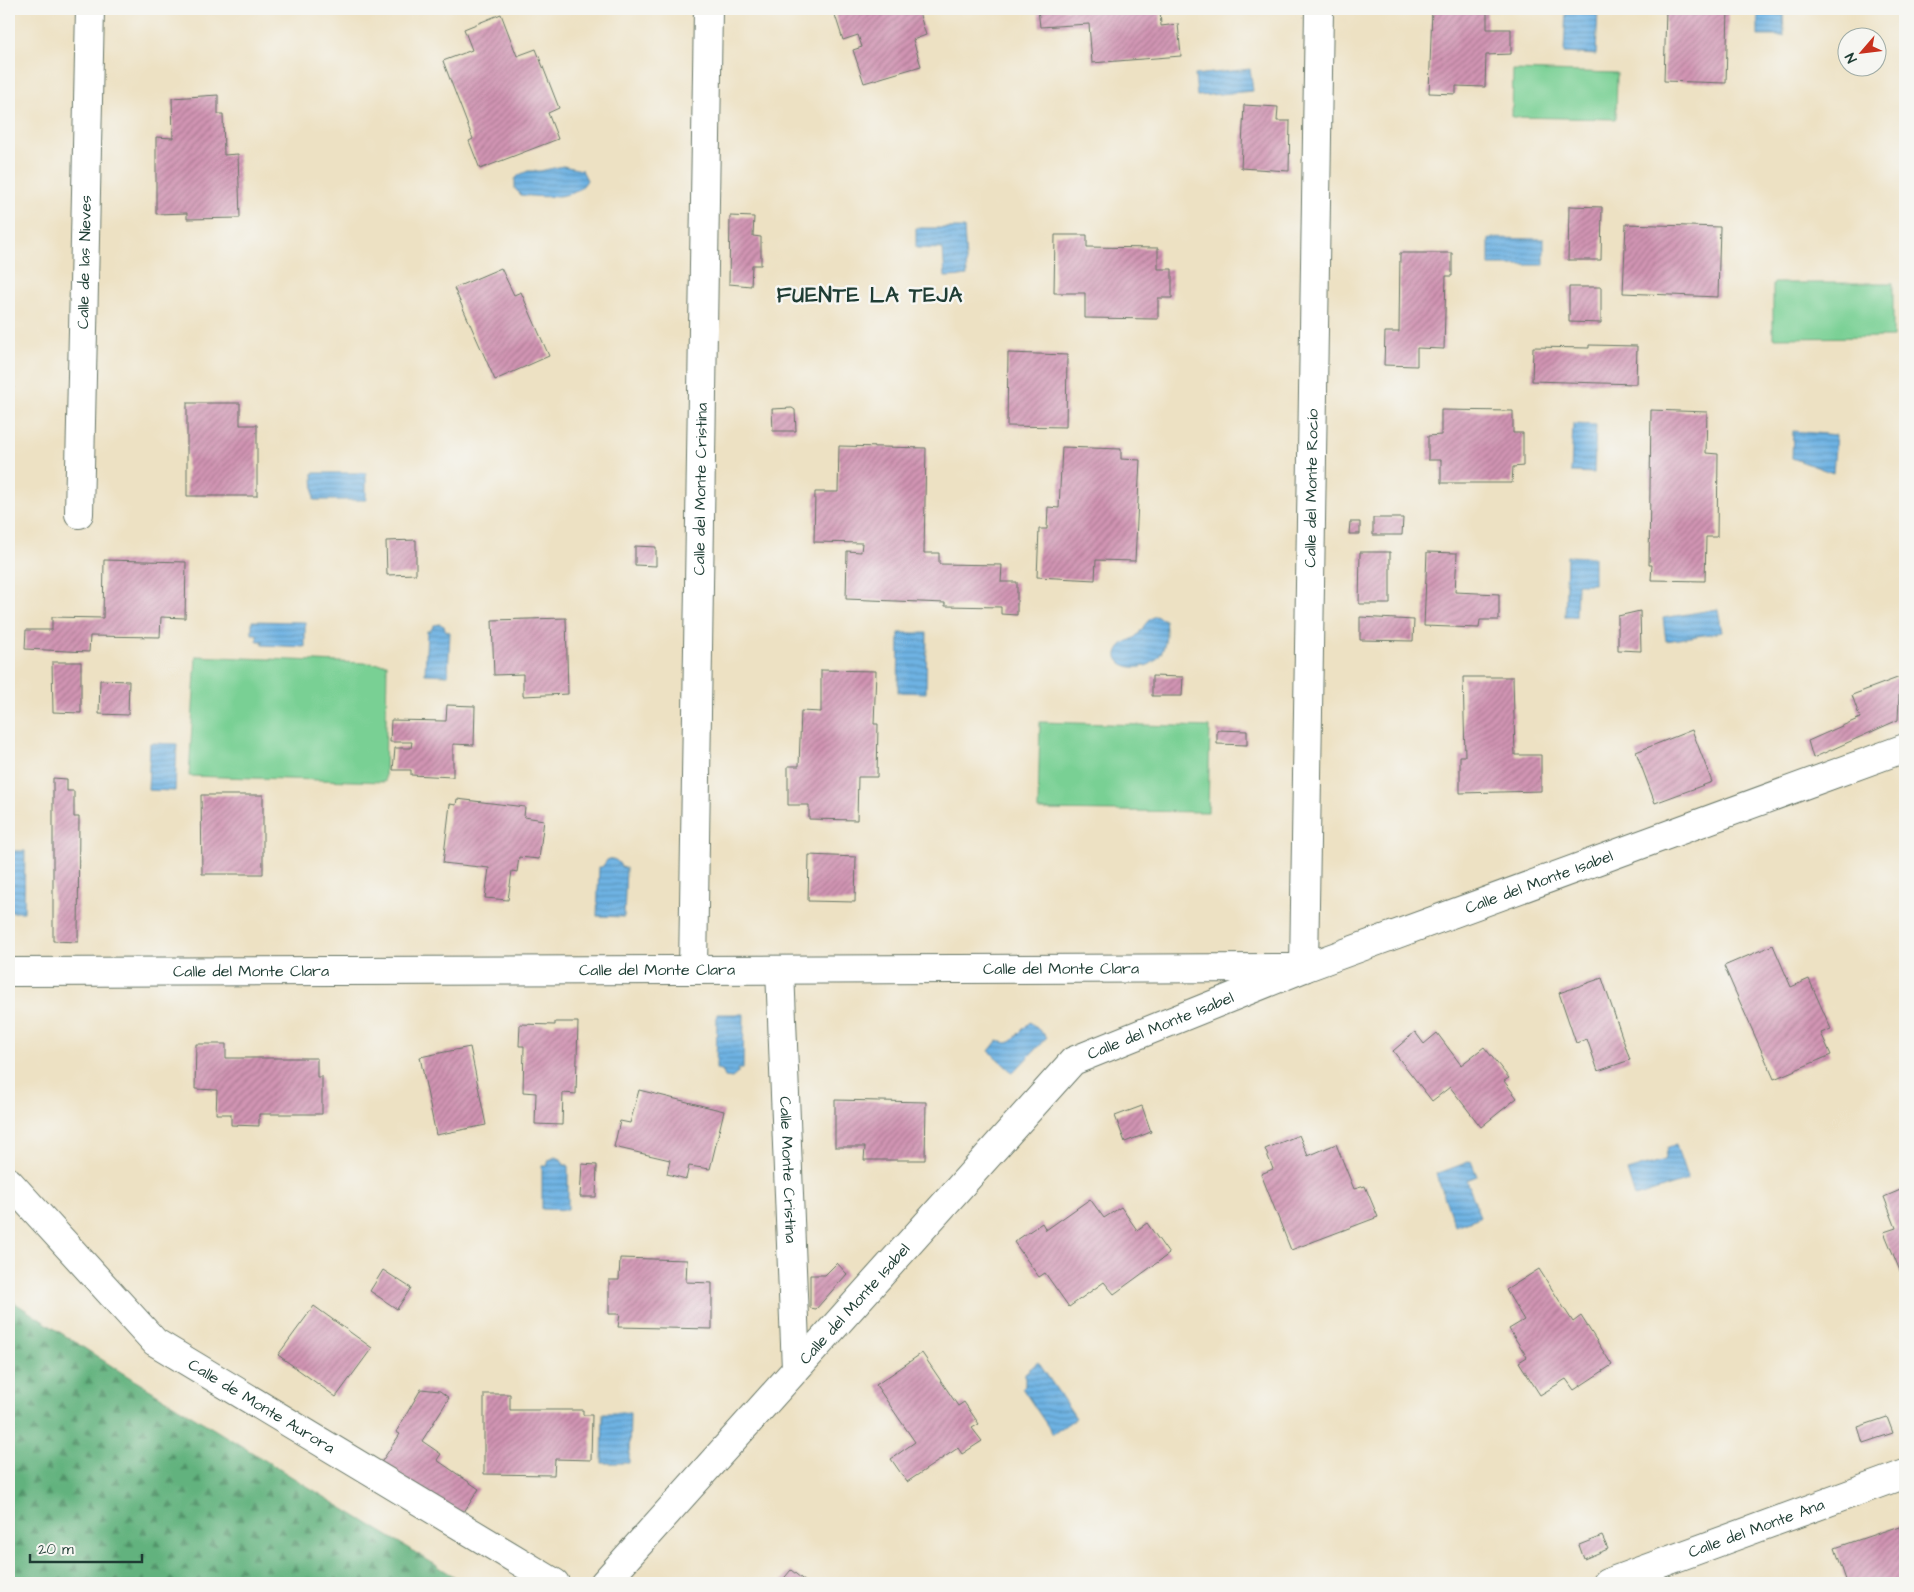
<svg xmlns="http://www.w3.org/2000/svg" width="1914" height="1592" font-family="'Architects Daughter',sans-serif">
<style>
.grass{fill:#79d094;stroke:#4c8664}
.forest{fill:url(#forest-firs);stroke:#407859}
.water{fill:url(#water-rules);stroke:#46788c}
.building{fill:url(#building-hatch)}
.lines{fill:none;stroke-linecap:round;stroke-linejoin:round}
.minor-casing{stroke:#677666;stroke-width:30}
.minor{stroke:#fff;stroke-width:28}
.labels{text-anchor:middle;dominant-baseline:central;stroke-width:5;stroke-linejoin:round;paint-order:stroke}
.street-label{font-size:16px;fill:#1f3d34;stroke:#f6f6f2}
.district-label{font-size:21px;font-weight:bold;letter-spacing:1px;fill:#1f3d34;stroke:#f6f6f2}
</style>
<defs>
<pattern id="forest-firs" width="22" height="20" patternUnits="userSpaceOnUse" patternTransform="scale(1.25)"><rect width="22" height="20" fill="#62b27e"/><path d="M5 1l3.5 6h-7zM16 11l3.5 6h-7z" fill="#509268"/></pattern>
<pattern id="water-rules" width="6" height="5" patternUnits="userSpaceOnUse" patternTransform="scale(1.25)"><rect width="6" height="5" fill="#6eb2e3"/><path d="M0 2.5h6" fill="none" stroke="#5a92b9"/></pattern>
<pattern id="building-hatch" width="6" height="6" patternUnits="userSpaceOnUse" patternTransform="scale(1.25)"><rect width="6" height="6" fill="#d194b3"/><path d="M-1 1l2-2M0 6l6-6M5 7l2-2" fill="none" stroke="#a97a92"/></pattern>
</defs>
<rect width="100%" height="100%" fill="#f6f6f2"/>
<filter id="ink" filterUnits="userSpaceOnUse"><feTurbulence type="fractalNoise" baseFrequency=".02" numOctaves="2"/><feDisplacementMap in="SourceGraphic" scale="10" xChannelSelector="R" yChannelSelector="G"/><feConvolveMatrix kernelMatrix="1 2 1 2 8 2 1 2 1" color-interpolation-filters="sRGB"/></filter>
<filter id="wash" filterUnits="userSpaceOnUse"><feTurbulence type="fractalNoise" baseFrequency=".0096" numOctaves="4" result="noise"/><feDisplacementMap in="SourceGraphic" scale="20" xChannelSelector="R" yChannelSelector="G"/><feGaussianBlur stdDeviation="1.12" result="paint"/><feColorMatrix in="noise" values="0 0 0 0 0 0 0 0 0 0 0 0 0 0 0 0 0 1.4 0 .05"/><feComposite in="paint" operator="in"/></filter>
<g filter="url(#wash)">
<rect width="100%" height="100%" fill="#ede1c3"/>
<g class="grass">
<polygon points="1513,70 1617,73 1616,119 1512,117"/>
<polygon points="1773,283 1893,283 1893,337 1773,338"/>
<polygon points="196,656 387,664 385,782 189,776"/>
<polygon points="1040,722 1210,727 1208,812 1038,810"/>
</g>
<polygon class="forest" points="9,1299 121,1372 465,1583 9,1583"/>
<g class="water">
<polygon points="1566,9 1598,9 1596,55 1564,53"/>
<polygon points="1758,9 1783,9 1784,36 1758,36"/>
<polygon points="1250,69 1253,91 1197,96 1195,75"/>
<path d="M563 166 582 170 587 180C576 201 541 197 521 195L515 189V179L519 175 528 171H540Z"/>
<polygon points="964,228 967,276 945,277 943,249 916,248 916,228"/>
<polygon points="1489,238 1544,239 1544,265 1489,265"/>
<polygon points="1573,424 1596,425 1594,473 1571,472"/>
<polygon points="1793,431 1836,435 1833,473 1792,458"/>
<polygon points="313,473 366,473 366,500 314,500"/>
<polygon points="1567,556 1594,557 1594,584 1577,584 1576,617 1565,617"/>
<polygon points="1718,609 1722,632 1666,641 1663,618"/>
<path d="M1155 616 1165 620C1175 685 1104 671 1119 649 1122 643 1129 641 1134 638 1144 630 1143 622 1155 616Z"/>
<polygon points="252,621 305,622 305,647 262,645 263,641 257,641 257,634 252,634"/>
<polygon points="440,624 444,626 446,631 450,632 448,675 425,674 427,631 430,631 434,625"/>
<polygon points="899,633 927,633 926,693 898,692"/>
<polygon points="150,743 177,744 175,791 148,790"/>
<polygon points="9,851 25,851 24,912 9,912"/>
<path d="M608 859C614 858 619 861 621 867L626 868 624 917 597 916 599 867H602Z"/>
<polygon points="717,1014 744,1014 743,1069 738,1069 738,1073 732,1078 725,1077 722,1070 716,1069"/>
<polygon points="1030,1022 1047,1037 1013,1073 989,1051 997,1041 1007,1043 1010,1042"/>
<polygon points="1676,1145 1688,1180 1635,1197 1627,1171 1665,1160 1668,1147"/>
<polygon points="555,1157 561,1159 564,1165 568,1165 568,1210 542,1209 542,1166 547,1166 549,1160"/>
<polygon points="1471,1161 1477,1176 1467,1180 1480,1217 1455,1226 1436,1174"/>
<polygon points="1038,1362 1076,1418 1053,1434 1022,1388 1025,1386 1025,1373"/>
<polygon points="603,1413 630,1413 629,1463 602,1463"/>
</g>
<g id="blocks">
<g class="building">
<polygon points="855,9 918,9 926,35 913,40 921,66 864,83 853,50 862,47 858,35 843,40 835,15"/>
<polygon points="1038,9 1160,9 1161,26 1178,24 1181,56 1092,63 1089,24 1040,27"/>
<polygon points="1432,9 1487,9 1487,29 1511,29 1511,54 1486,55 1485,87 1456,86 1456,94 1429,93"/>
<polygon points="1666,9 1728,9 1726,83 1664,81"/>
<polygon points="501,14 517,56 536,49 559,108 548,113 558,139 480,169 469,141 473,139 443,61 472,50 464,29"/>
<polygon points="218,95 218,114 223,114 224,155 238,154 240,218 187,219 187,213 156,214 156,137 173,138 172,98"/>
<polygon points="1244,105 1278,107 1277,121 1290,121 1289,171 1241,168"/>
<polygon points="1569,206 1602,207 1601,260 1568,260"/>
<polygon points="730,216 754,217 753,236 761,237 761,265 752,265 751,286 729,284"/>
<polygon points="1626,224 1720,227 1718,297 1623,293"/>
<polygon points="1055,235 1087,235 1087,247 1158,248 1158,269 1172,269 1172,298 1158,298 1158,319 1085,318 1085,293 1054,293"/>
<polygon points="1400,253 1452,253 1452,276 1446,276 1444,349 1417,348 1417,366 1384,365 1385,332 1399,332"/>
<polygon points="501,268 514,295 521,292 549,356 495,380 454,288"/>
<polygon points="1569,287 1601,287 1601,323 1569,322"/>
<polygon points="1589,345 1637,346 1636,384 1532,381 1533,347 1589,348"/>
<polygon points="1008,353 1067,355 1066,427 1007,426"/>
<polygon points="9,380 14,388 9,391"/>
<polygon points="187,403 240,403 240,425 257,425 257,496 187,496"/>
<polygon points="792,408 795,410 796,431 773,431 772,409"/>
<polygon points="1441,410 1513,411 1513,433 1523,433 1523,466 1513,467 1512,483 1441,483 1441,460 1428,460 1428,436 1441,435"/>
<polygon points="1651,410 1707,412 1706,453 1718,454 1717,537 1706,537 1705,581 1651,580 1652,565 1649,565"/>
<polygon points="839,446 926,448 924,553 939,553 939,564 1002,565 1001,582 1017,582 1017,615 1001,614 1001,607 945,606 945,603 846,599 847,551 861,552 862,543 814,542 815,492 838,492"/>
<polygon points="1062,447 1121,449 1121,459 1140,460 1135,561 1096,560 1095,580 1037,577 1039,529 1047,529 1048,507 1059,508"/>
<polygon points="1373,518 1403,518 1402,535 1373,535"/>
<polygon points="1350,522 1360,522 1360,534 1349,534"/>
<polygon points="416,540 416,574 387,575 386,541"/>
<polygon points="635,546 656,547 656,566 635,565"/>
<polygon points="1360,552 1390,552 1390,604 1359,604"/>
<polygon points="1427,552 1457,553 1455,592 1499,594 1499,620 1480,620 1479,628 1424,626"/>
<polygon points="104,560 186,562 185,618 161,617 160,637 90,636 89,652 25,649 26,630 52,630 52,617 103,618"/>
<polygon points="1640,611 1641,651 1618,650 1618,616"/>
<polygon points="1360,617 1414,620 1413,641 1360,640"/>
<polygon points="566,618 568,694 523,696 523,674 494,675 492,620"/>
<polygon points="52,662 81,662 81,713 53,712"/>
<polygon points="821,670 876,671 874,724 878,724 877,777 858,777 857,820 809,819 809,805 788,805 788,766 799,766 801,711 821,712"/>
<polygon points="1152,676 1183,677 1182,696 1152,696"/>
<polygon points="1463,677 1513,677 1515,755 1541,755 1541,791 1460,793 1460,756 1465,756"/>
<polygon points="1900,677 1898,720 1813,758 1808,741 1860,718 1852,695"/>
<polygon points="100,680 129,681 128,715 99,714"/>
<polygon points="447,705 475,706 474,745 453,744 453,777 411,775 411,770 393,770 395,748 411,748 412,742 390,742 391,720 446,721"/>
<polygon points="1217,730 1247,731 1247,745 1217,744"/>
<polygon points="1692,730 1712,782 1655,803 1636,752"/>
<polygon points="53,778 67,779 67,791 74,791 74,817 79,817 78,942 53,941"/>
<polygon points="201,795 263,795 263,874 202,874"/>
<polygon points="457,799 525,807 524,817 544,820 539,859 519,857 517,872 512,871 508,900 485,898 489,868 443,863 450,804 456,805"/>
<polygon points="809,855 856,857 855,902 808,901"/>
<polygon points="1773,945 1791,987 1809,979 1831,1029 1821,1033 1831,1055 1774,1079 1724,966"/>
<polygon points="1602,978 1630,1060 1598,1071 1587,1039 1576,1043 1559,993"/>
<polygon points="555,1022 578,1022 576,1094 563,1093 562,1125 535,1124 536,1093 523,1092 524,1046 519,1046 520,1024 555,1025"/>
<polygon points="1415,1032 1424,1044 1437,1033 1461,1065 1484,1047 1509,1078 1504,1081 1517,1098 1481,1127 1450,1087 1432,1101 1393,1051"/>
<polygon points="196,1044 226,1044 226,1058 317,1058 317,1077 322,1077 322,1114 259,1114 259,1126 231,1125 231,1114 216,1114 217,1090 195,1089"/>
<polygon points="470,1047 486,1125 436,1135 420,1057"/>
<polygon points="639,1090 724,1111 710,1169 689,1166 686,1179 667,1174 670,1160 614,1147 620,1121 630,1123"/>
<polygon points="835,1100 926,1102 925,1160 864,1160 865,1147 835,1147"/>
<polygon points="1142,1106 1151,1132 1125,1142 1115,1116"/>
<polygon points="1299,1135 1308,1156 1336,1144 1354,1189 1365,1186 1378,1217 1291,1250 1261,1174 1273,1169 1265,1149"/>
<polygon points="582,1164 597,1165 596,1197 580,1197"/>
<polygon points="1905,1188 1905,1283 1884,1232 1896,1228 1884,1197"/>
<polygon points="1090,1199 1104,1218 1121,1207 1137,1230 1147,1223 1169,1254 1114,1294 1104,1282 1069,1307 1045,1273 1039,1277 1014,1242 1042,1223 1046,1230"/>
<polygon points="620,1258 687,1260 686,1282 712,1283 712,1329 618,1327 620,1314 609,1314 609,1280 619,1280"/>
<polygon points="837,1263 847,1274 816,1309 810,1308 810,1275 825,1275"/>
<polygon points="1539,1269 1573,1322 1581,1316 1612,1365 1574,1390 1566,1379 1540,1395 1519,1362 1527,1357 1509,1329 1524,1320 1506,1290"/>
<polygon points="383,1270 411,1288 397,1309 370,1291"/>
<polygon points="314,1306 372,1348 336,1397 278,1355"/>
<polygon points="922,1353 958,1406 964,1402 979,1424 972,1428 982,1441 962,1454 958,1448 907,1482 891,1459 915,1442 876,1385"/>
<polygon points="421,1389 440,1391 449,1398 422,1441 441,1454 437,1460 479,1489 458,1521 378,1467 400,1434 396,1432"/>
<polygon points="484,1394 510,1394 510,1410 583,1410 583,1415 592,1415 591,1460 555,1459 554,1475 484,1474"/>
<polygon points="1887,1417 1893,1433 1863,1443 1858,1427"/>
<polygon points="1905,1524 1905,1583 1847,1583 1835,1548"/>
<polygon points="1602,1536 1608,1549 1584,1559 1579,1545"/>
<polygon points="791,1570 807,1583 780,1583"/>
</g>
</g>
</g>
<g filter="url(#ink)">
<use href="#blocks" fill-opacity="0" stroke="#677666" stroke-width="1"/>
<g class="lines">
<defs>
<g id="minor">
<path id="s1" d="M79 514 90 9"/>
<path id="s2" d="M693 969 708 9"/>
<path id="s3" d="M780 970 796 1369"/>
<path id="s4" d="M9 972 1304 968 1319 9"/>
<path id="s5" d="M9 1182 155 1342 555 1583"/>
<path id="s6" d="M604 1583 1073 1061 1304 968 1905 748"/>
<path id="s7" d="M1607 1583 1905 1474"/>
</g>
</defs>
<use href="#minor" class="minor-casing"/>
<use href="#minor" class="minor"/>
</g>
</g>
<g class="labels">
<g class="street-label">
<text stroke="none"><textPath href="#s1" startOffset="252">Calle de las Nieves</textPath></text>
<text stroke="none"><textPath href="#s2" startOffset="480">Calle del Monte Cristina</textPath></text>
<text stroke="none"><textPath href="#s4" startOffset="1775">Calle del Monte Rocío</textPath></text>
<text stroke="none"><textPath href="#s6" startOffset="1201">Calle del Monte Isabel</textPath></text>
<text stroke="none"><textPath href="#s4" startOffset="1052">Calle del Monte Clara</textPath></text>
<text stroke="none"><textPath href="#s4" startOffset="648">Calle del Monte Clara</textPath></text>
<text stroke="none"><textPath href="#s4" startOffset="242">Calle del Monte Clara</textPath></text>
<text stroke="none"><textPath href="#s6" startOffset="796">Calle del Monte Isabel</textPath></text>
<text stroke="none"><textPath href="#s3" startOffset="200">Calle Monte Cristina</textPath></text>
<text stroke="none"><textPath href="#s6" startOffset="375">Calle del Monte Isabel</textPath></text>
<text stroke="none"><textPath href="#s5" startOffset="341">Calle de Monte Aurora</textPath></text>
<text stroke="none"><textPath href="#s7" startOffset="159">Calle del Monte Ana</textPath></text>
</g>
<g class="district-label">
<text x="870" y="295">FUENTE LA TEJA</text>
</g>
</g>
<rect width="1914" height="1592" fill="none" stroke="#f6f6f2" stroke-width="30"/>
<g transform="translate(1862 52) rotate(242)"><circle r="24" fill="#f6f6f2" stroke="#a0aca6"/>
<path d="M0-4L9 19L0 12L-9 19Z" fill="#c8321e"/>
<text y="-8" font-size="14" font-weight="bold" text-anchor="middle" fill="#1f3d34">N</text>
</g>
<path d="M30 1554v8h112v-8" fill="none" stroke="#1f3d34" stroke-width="2.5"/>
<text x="38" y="1554" font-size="15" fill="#1f3d34" stroke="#f6f6f2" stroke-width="4" paint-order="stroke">20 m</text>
</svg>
